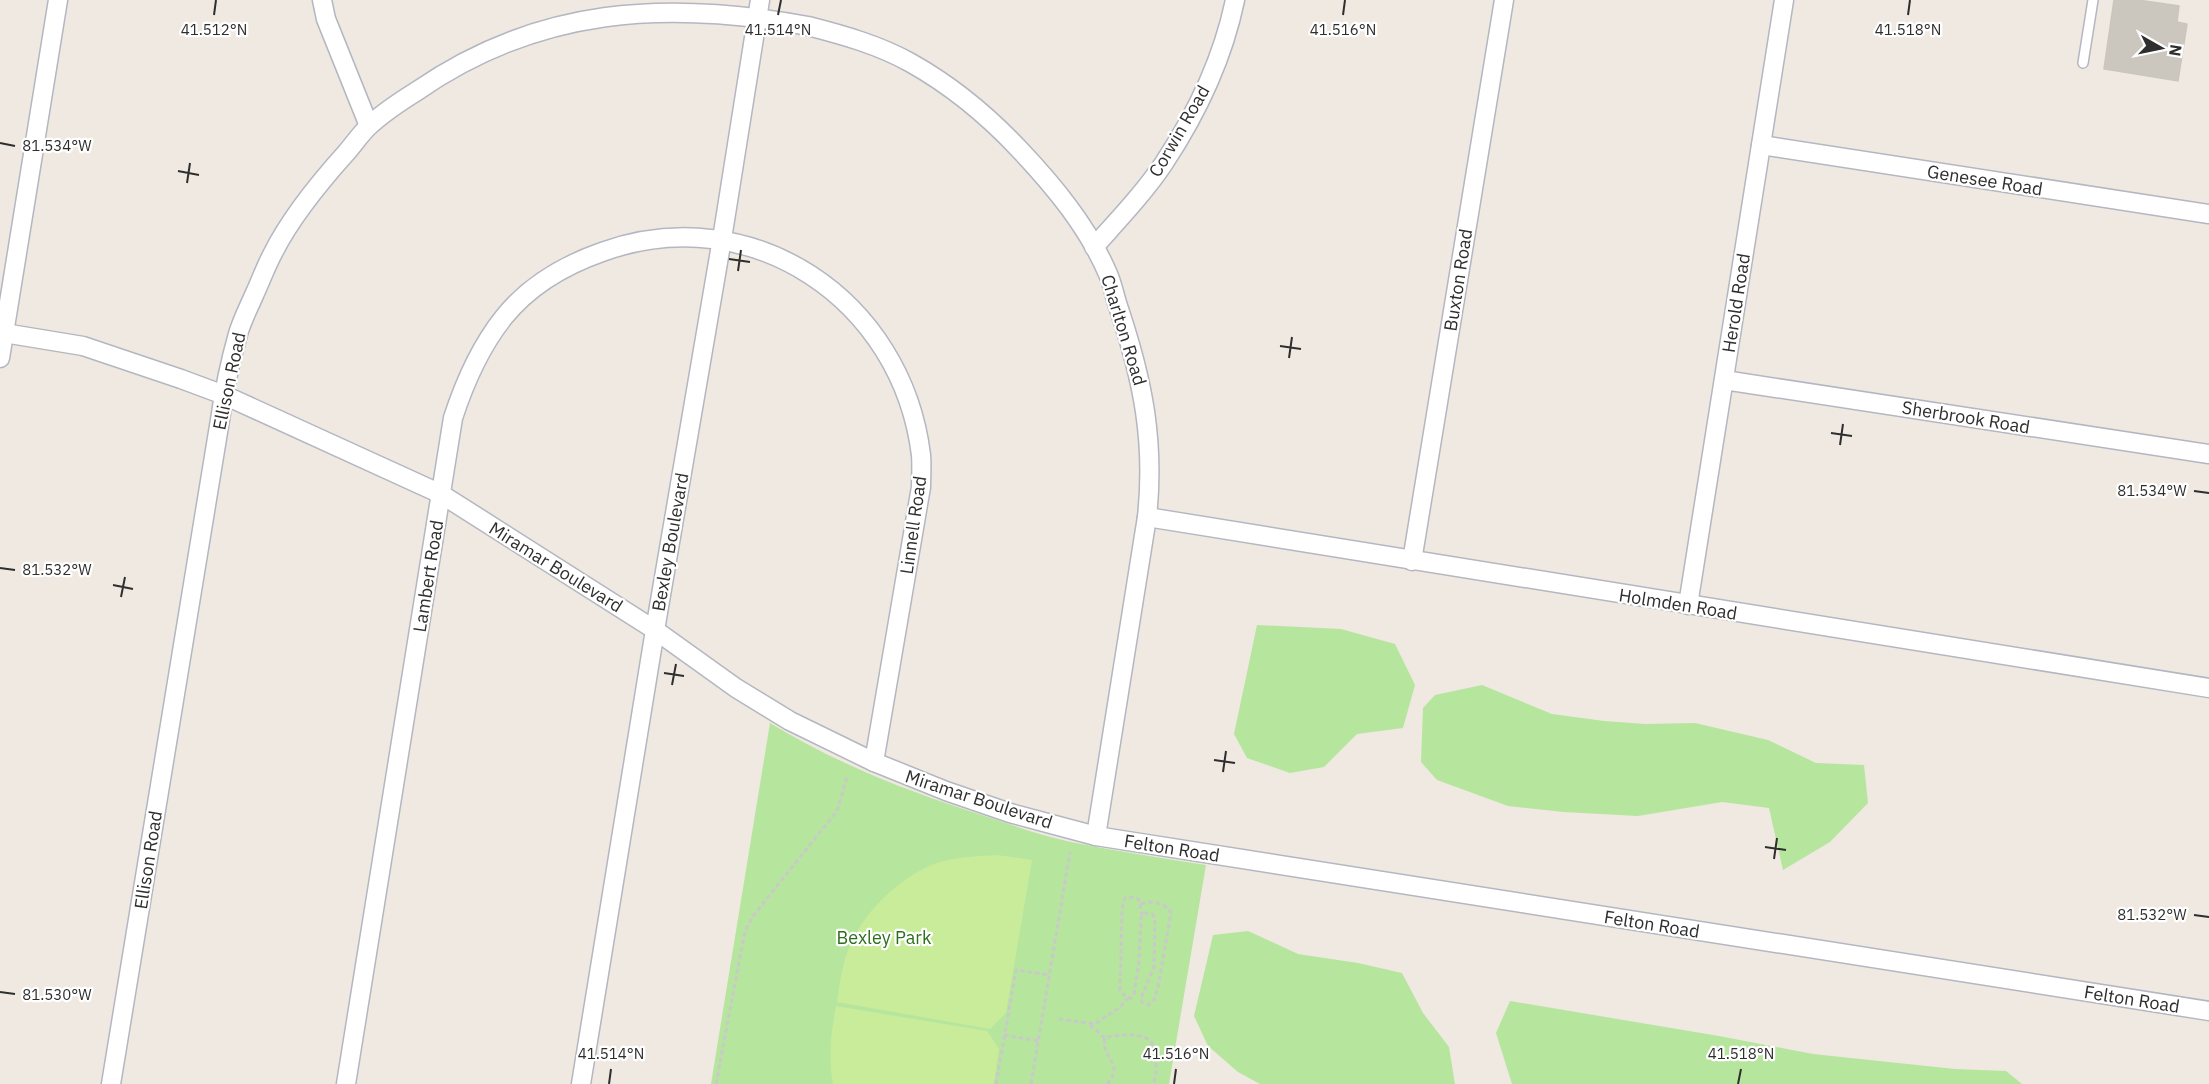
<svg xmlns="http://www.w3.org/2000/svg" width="2209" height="1084" font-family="'IBM Plex Sans',sans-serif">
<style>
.green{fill:#b6e59e}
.pitch{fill:#c9ec9a}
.building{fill:#cbc7bf;stroke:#cbc5ba;stroke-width:1.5}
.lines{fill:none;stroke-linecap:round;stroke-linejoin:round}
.lane-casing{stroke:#b4b7c1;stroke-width:12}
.street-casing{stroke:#b4b7c1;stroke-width:21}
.path{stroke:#c9c9c9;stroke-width:3;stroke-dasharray:4.5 3;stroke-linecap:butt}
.lane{stroke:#fff;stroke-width:9}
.street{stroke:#fff;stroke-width:18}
.ticks{fill:none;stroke:#2e2e2e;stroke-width:2}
.labels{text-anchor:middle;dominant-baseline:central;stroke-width:4.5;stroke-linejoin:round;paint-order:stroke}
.street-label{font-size:18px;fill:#2e2e2e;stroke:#fff}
.park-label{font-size:18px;fill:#2c6e1b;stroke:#fff}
.ticks-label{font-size:15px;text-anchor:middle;fill:#2e2e2e;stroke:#fff;stroke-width:4.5;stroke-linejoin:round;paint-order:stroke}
</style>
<rect width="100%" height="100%" fill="#efe9e1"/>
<g class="green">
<polygon points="1257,625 1341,629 1395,644 1415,685 1403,728 1357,734 1324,767 1290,773 1247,758 1234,734"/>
<polygon points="1482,685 1552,714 1604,721 1645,724 1695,723 1768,740 1816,763 1864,765 1868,803 1830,842 1783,870 1769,808 1722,802 1638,816 1564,812 1508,806 1437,780 1421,762 1423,708 1435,695"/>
<path d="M770 723C839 765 912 793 988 817 1015 826 1043 836 1071 842 1116 851 1161 858 1206 865L1169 1084H711Z"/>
<polygon points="1248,931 1298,954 1358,963 1402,973 1423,1013 1449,1047 1455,1084 1260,1084 1238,1072 1208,1046 1194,1016 1213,935"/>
<polygon points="1510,1001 1719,1036 1813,1054 1955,1069 2006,1071 2022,1084 1512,1084 1496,1033"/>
</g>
<g class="pitch">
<path d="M997 855 1032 860 1006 1013 990 1029 837 1002C840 981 843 958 853 939 869 907 903 875 937 863 956 857 977 856 997 855Z"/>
<path d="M836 1006 987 1031 999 1049 994 1084H833C828 1058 831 1032 836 1006Z"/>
</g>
<polygon class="building" points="2114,0 2138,0 2179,6 2177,22 2187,24 2178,81 2104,69"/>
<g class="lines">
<defs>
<polyline id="lane" points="2083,63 2093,0"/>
<g id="street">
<polyline points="322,0 326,19 369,126"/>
<polyline points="1761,145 2209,214"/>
<path d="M1094 247C1118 220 1144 193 1164 163 1197 113 1223 58 1235 0"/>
<polyline points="0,334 4,333 83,346 181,379 224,395 419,484 441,494 655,630 736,688 790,721 874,762 946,791 1010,813 1096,836 2209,1011"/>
<polyline points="0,358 58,0"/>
<polyline points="1724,380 2209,454"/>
<polyline points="1147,517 2209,688"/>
<polyline points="1412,561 1504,0"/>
<polyline points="1688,605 1784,0"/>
<path d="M111 1084 220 420C224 391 230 362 238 334 242 320 249 307 255 293 261 280 266 266 273 253 291 217 319 183 346 153 354 144 361 133 370 125 384 112 401 101 417 91 538 7 666 0 808 26 843 35 879 45 911 63 952 86 987 115 1019 149 1054 186 1088 227 1108 274 1113 285 1115 298 1119 309 1143 381 1155 441 1147 517L1096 836"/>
<path d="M346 1084 453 418C465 381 480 347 504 317 529 286 565 265 602 252 752 198 902 300 921 455 922 466 921 477 921 487L874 762"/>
<polyline points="581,1084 655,630 722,239 760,0"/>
</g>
</defs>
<use href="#lane" class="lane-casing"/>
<use href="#street" class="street-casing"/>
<g class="path">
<path d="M1141 904C1151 900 1166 903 1171 913L1158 987 1154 1000 1148 1005 1142 1002 1141 998 1154 967 1155 918 1152 914 1145 913 1141 918 1139 961 1134 995 1131 998 1126 997 1120 990 1122 909 1125 898 1134 897 1139 900 1142 915"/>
<polyline points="1059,1019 1095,1024 1120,1007 1128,998"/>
<polyline points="1090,1025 1105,1038"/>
<polyline points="1004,1035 1039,1041"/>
<polyline points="716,1084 745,931 753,916 837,811 847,777"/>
<polyline points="996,1084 1016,970 1050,975"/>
<polyline points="1031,1084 1070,852"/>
<path d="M1107 1084C1126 1063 1100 1058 1105 1038 1113 1035 1121 1035 1129 1035 1151 1035 1157 1044 1156 1065 1156 1072 1156 1078 1153 1084"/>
</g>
<use href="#lane" class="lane"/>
<use href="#street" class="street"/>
</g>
<path class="ticks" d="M214 15 216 0M778 15 781 0M1343 15 1345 0M1908 15 1910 0M0 143 15 146M178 171 199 175M187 183 190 163M729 259 750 262M738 271 741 250M1280 346 1301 349M1289 358 1292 337M1831 433 1852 436M1840 445 1843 424M2194 491 2209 493M0 568 15 570M113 585 133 589M121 597 125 577M664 673 684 676M672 685 676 664M1214 760 1235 763M1223 772 1226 751M1765 847 1786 850M1774 859 1777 838M2194 915 2209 917M0 992 15 994M609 1084 611 1069M1174 1084 1176 1069M1738 1084 1741 1069"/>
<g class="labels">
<g class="street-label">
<text transform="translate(1179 131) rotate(-60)">Corwin Road</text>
<text transform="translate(1985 180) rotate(9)">Genesee Road</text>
<text transform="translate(1458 280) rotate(-81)">Buxton Road</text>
<text transform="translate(1736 303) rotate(-81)">Herold Road</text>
<text transform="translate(1124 330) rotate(73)">Charlton Road</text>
<text transform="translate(229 381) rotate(-78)">Ellison Road</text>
<text transform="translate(1966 417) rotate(9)">Sherbrook Road</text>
<text transform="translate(913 525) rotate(-82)">Linnell Road</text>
<text transform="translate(670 542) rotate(-80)">Bexley Boulevard</text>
<text transform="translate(556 567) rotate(32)">Miramar Boulevard</text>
<text transform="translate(428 576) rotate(-81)">Lambert Road</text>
<text transform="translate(1678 604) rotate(9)">Holmden Road</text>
<text transform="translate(979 799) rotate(18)">Miramar Boulevard</text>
<text transform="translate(1172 848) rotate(9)">Felton Road</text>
<text transform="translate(148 860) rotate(-81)">Ellison Road</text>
<text transform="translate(1652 924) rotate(9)">Felton Road</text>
<text transform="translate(2132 999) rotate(9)">Felton Road</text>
</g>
<g class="park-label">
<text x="884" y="937">Bexley Park</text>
</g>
</g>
<g class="ticks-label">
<text x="214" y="35">41.512°N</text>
<text x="778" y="35">41.514°N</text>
<text x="1343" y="35">41.516°N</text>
<text x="1908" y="35">41.518°N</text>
<text x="57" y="151">81.534°W</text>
<text x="2152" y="496">81.534°W</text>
<text x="57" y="575">81.532°W</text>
<text x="2152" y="920">81.532°W</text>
<text x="57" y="1000">81.530°W</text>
<text x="611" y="1059">41.514°N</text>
<text x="1176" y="1059">41.516°N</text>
<text x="1741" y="1059">41.518°N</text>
</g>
<g transform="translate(2161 48) rotate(99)" stroke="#ffffff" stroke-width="4.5" paint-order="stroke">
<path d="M0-4.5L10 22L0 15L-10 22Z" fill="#2e2e2e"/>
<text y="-9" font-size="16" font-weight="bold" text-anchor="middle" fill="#2e2e2e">N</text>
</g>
</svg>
